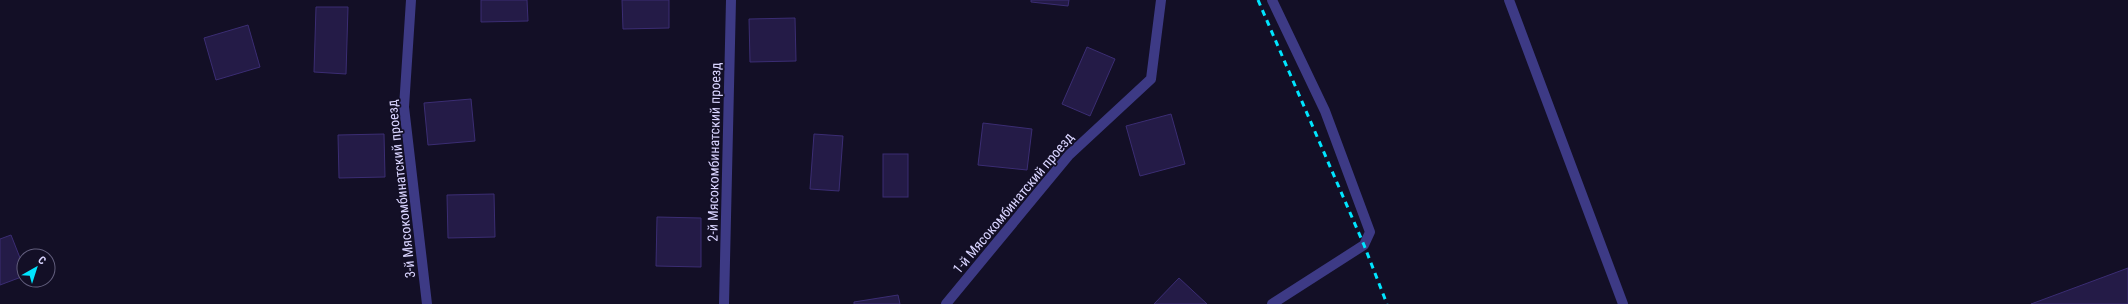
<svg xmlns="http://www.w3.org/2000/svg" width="2128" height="304" font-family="'Roboto Condensed',sans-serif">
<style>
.building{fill:#241b47;stroke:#3b2d73}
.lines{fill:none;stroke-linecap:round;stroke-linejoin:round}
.minor{stroke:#3d3a85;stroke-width:10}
.rail{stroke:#00e5ff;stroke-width:3;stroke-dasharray:6 5;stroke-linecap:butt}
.labels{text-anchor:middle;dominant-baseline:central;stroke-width:3.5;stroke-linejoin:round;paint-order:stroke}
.street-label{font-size:14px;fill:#d9d4ff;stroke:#130f26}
</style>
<rect width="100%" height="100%" fill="#130f26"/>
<g class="building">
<polygon points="481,0 527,0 528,21 481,22"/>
<polygon points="622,0 669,0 669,28 623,29"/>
<polygon points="1031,0 1069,0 1068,6 1031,2"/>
<polygon points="316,7 348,7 346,74 314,72"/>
<polygon points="795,18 796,61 750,62 749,19"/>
<polygon points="248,25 260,67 216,80 204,38"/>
<polygon points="1087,47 1115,59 1090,116 1062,104"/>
<polygon points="471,99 475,141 428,145 424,103"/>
<polygon points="1171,114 1185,164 1140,176 1126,126"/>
<polygon points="983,123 1032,129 1027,170 978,165"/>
<polygon points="384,134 385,177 339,178 338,135"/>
<polygon points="814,134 843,136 839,191 810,189"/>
<rect x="883" y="154" width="25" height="43"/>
<polygon points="494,194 495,237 448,238 447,195"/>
<polygon points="657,217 701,218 701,267 656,266"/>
<polygon points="11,235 24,268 24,276 0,285 0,239"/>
<polygon points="2128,268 2128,304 2031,304"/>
<polygon points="1179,278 1207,304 1154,304"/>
<polygon points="898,295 900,304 854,304 854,302"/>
</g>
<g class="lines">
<g class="minor">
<polyline points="411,0 404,107 427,304"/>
<polyline points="1509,0 1623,304"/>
<polyline points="724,304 731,0"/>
<polyline points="946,304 1069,155 1151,79 1161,0"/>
<polyline points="1272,304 1364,245 1370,232 1325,111 1272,0"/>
</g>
<polyline class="rail" points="1258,0 1364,245 1387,304"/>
</g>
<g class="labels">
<g class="street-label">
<text transform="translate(714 152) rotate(-89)">2-й Мясокомбинатский проезд</text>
<text transform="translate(401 189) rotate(-96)">3-й Мясокомбинатский проезд</text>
<text transform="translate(1013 203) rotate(-50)">1-й Мясокомбинатский проезд</text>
</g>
</g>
<g transform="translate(36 268) rotate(39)"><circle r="19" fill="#130f26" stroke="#625e7d"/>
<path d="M0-3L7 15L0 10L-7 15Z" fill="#00e5ff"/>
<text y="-6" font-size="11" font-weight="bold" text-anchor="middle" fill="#d9d4ff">С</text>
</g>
</svg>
